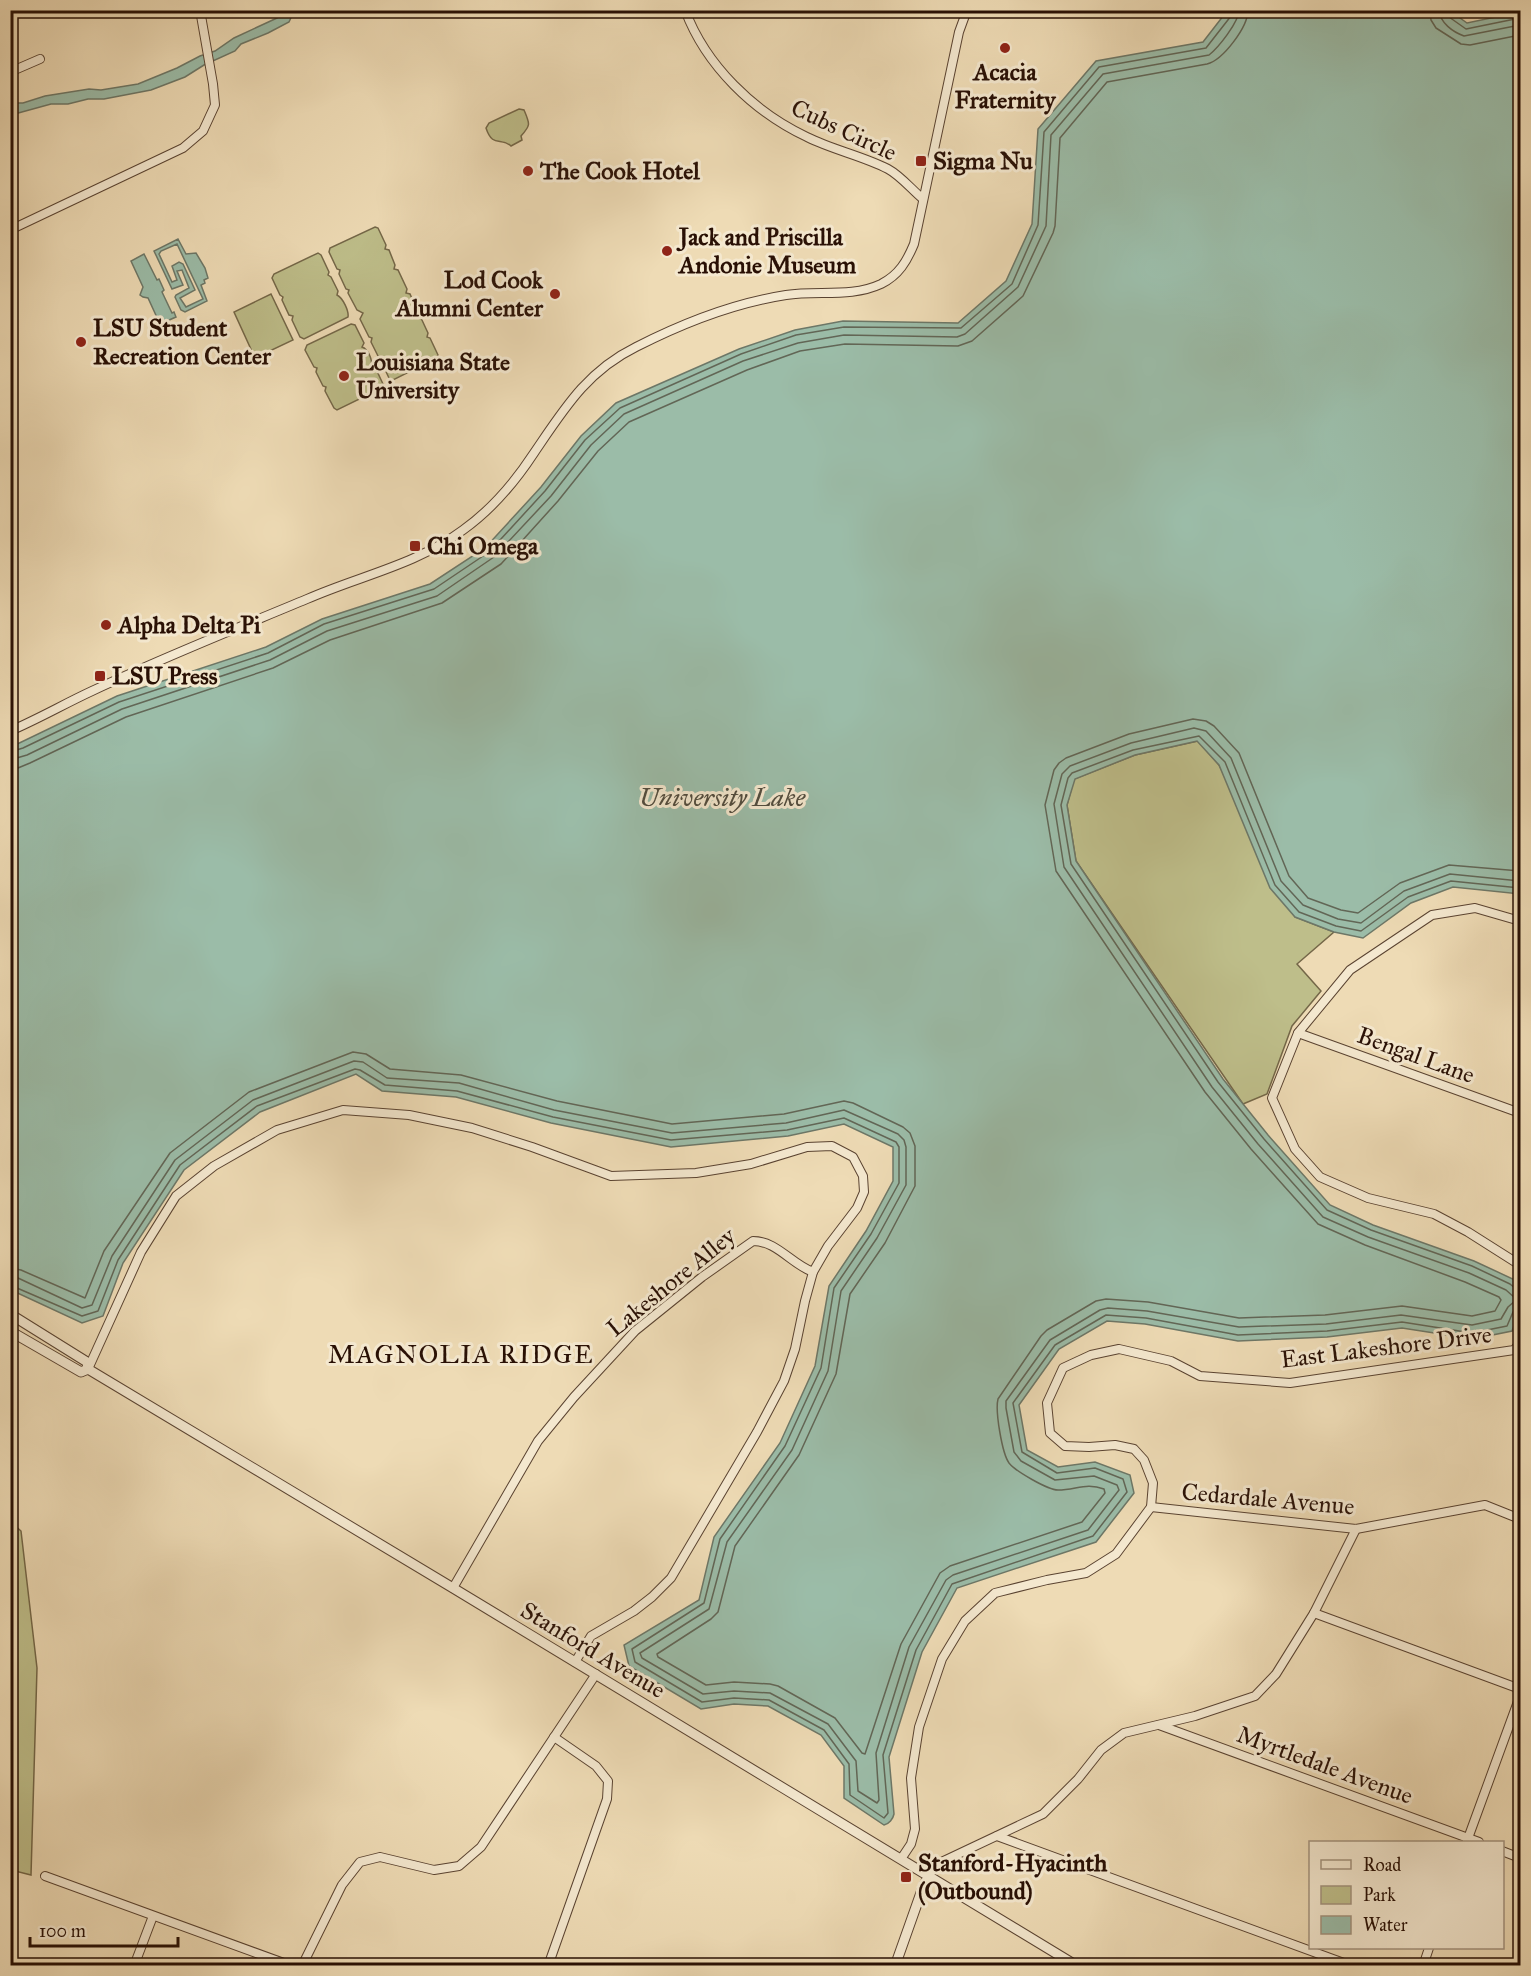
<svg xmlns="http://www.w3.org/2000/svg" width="1531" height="1976" font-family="'IM FELL Great Primer',serif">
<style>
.green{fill:#bebe8a;stroke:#746748;stroke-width:1.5}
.water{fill:#9bbca8;stroke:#6d7767;stroke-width:1.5;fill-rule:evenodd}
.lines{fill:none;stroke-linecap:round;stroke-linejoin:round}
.shore{stroke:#626656;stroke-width:1.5}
.minor-casing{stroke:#5a4331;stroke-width:10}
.tertiary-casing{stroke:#5a4331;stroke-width:11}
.minor{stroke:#f4e8cf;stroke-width:8}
.tertiary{stroke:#f4e8cf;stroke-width:9}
.poi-dot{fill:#8f2418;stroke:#f4e8cf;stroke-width:2}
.labels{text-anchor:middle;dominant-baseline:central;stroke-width:6;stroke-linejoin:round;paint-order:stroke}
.poi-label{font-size:24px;font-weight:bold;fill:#291005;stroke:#f4e8cf;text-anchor:start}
.street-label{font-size:24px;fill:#291005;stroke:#f4e8cf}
.water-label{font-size:26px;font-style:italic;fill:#514c3e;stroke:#f4e8cf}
.neighbourhood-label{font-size:26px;letter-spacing:1.5px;fill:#291005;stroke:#f4e8cf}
</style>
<rect width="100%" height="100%" fill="#eedbb5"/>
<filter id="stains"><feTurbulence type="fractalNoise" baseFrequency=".00333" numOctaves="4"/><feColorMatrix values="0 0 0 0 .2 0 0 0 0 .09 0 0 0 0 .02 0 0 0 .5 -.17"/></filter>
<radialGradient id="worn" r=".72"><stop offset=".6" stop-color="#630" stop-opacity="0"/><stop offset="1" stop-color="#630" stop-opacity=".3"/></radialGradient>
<g class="green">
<path d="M519 109 524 110C530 124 531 125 521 136L522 140 511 146C501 136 493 149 486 128L489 123Z"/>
<polygon points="375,227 378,228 386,245 385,249 389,250 395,265 394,269 398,270 407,289 406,293 410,294 418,313 417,316 421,318 428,333 427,337 430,338 438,355 437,358 393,380 389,378 381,361 382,358 378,356 371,342 372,338 369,337 360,319 363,313 357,310 348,293 349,290 346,289 339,274 340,270 337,269 329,252 330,248"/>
<path d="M318 253 321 255 329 272 328 275 331 277 338 291 337 295C343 298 349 311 348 317L304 339 300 337 292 320 293 316 289 315 282 300 283 297 280 295 272 278 274 274Z"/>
<polygon points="271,294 293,340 255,358 234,312"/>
<path d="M351 324 355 325 364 343 362 347C368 349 373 360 371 366L375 367 383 384 382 388 337 410 334 408 325 391 326 387 323 386 316 372 317 368 314 367 305 350 307 345Z"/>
<polygon points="1198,741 1219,765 1295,917 1334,932 1297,964 1321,991 1292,1026 1267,1094 1243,1104 1076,861 1067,805 1074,779 1135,755"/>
<polygon points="11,1522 21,1531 37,1668 31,1875 11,1870"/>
</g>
<g class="water">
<path d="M1449 10 1467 23 1520 12V894L1453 887 1411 903 1363 938 1334 932 1295 917 1270 888 1219 765 1197 741 1135 755 1075 779 1067 805 1076 861 1223 1079 1268 1135 1330 1205 1373 1225 1474 1261 1515 1280 1520 1287V1309L1512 1331 1473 1339 1402 1328 1327 1337 1238 1341 1145 1324 1107 1321 1059 1349 1019 1405 1027 1450 1058 1467 1095 1462 1130 1475 1134 1493 1096 1542 957 1588 922 1652 889 1757 894 1814C893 1819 889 1824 884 1825L844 1798V1766L821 1735 768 1706 734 1704 701 1709 629 1666 624 1645 699 1600 714 1537 780 1443 815 1366 829 1286 866 1231 893 1181V1147L844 1124 788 1136 671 1147 551 1123 456 1097 382 1091 356 1074 260 1112 184 1170 123 1263 103 1316 82 1323 11 1290V747L117 696 266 647 322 619 430 584 485 548 541 487 581 436 616 403 739 349 795 330 843 321 958 323 1006 281 1032 224 1038 129 1096 61 1203 42 1227 11Z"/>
<polygon points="285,11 294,11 289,22 268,33 241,44 235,51 204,65 185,77 151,90 104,99 88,99 68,104 51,104 11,115 11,103 23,103 45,96 89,89 101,90 138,84 177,68 200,56 215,51 234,38 277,18"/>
<path d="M178 239 186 254 196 253 205 268 208 278 204 280 205 283 201 285 207 301 185 312 181 310 175 297 176 295 189 288 182 270 177 271 183 285 172 289 154 251ZM177 244 203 299 186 307 180 298 195 290 183 264 179 262 172 266 177 280 172 282 159 254 161 251Z"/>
<polygon points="144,254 157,280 159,279 164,290 162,292 172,313 174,312 176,317 160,324 148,298 143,297 140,295 143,287 131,261"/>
</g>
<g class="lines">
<g class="shore">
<polyline points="1430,10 1431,20 1436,28 1461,44 1470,45 1520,35"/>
<path d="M1439 10C1440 23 1453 32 1464 36L1520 25"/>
<polyline points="1447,10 1449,17 1466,29 1515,19 1520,15"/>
<polyline points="10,752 23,748 119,702 268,653 324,624 434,589 489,552 545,491 585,440 620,408 741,354 796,335 844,327 961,328 1012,284 1038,225 1044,132 1099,67 1206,48 1231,16 1232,10"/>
<path d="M10 760 27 755 122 709 270 660 327 631 437 596 494 557 551 496 591 445 624 414 743 361 798 343 844 335 957 337 965 334 1018 287 1046 226 1051 135 1103 74 1209 55C1218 48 1239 22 1239 10"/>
<path d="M10 769 18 768 30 763 126 717 273 668 330 640 442 603 501 564 558 501 598 451 629 422 747 370 800 351 845 344 958 346 972 341 1023 296 1053 233 1055 226 1060 138 1107 82 1207 64C1223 60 1248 27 1248 10"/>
<polyline points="1520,888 1451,881 1408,897 1361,931 1336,926 1299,912 1275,885 1225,762 1199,736 1133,750 1072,773 1068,778 1061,805 1071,864 1218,1082 1264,1139 1327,1210 1371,1230 1472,1266 1510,1284 1516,1289 1520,1290"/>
<path d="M10 1268 21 1270 85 1298 104 1251 170 1153 249 1092 353 1052 366 1054 390 1069 461 1075 557 1101 672 1124 784 1114 844 1101 853 1103 903 1127 910 1133 915 1146V1186L885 1243 850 1294 836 1374 799 1455 735 1546 718 1612 711 1619 657 1654 658 1657 706 1685 734 1682 770 1684 778 1686 835 1718 862 1753 865 1754 901 1644 940 1573 950 1566 1082 1522 1105 1493 1104 1489C1086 1482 1076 1490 1058 1490 1048 1490 1015 1471 1009 1463 1002 1453 995 1411 998 1399L1041 1336 1047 1330 1096 1301 1106 1299 1148 1302 1239 1318 1325 1315 1402 1306 1472 1316 1495 1311 1501 1300 1499 1297 1465 1282 1365 1245 1318 1224 1251 1149 1205 1092 1056 871 1045 805 1054 770 1059 763 1066 758 1129 734 1193 719 1206 721 1214 726 1239 753 1289 876 1308 898 1341 910 1358 913 1400 883 1449 865 1520 871"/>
<polyline points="10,1277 18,1278 82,1308 92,1305 112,1256 175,1160 253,1100 354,1061 363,1062 387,1078 459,1083 554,1110 672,1133 786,1123 844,1110 898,1134 904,1140 906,1147 906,1185 877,1238 841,1291 828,1371 792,1450 727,1542 709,1609 640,1653 642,1658 703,1694 734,1691 770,1693 828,1724 856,1761 858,1791 877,1803 879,1800 876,1753 909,1647 946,1580 953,1575 1088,1530 1119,1490 1117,1485 1094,1476 1055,1480 1021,1461 1014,1452 1006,1408 1006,1401 1050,1340 1100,1310 1108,1308 1147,1311 1239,1327 1326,1324 1401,1315 1472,1325 1501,1319 1508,1307 1516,1300 1515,1298 1506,1290 1469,1273 1368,1237 1323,1217 1258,1144 1212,1087 1064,867 1054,804 1062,774 1070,766 1131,743 1194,728 1206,731 1231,758 1281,881 1303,905 1338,919 1361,923 1404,891 1450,874 1520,881"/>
<polyline points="10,1285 82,1316 98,1311 118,1260 180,1165 257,1106 355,1069 360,1070 385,1085 457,1091 553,1117 671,1140 787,1130 844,1118 896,1142 899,1147 899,1183 871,1234 834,1288 821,1368 785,1446 720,1539 704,1603 632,1649 635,1662 702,1702 734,1698 769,1700 824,1730 849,1764 850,1795 884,1818 888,1813 883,1755 916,1650 952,1584 1093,1536 1127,1492 1123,1479 1095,1468 1057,1473 1022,1452 1013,1403 1055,1345 1106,1315 1146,1318 1238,1335 1327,1331 1402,1322 1472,1333 1507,1326 1513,1312 1520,1309"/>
</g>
<defs>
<g id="minor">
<path d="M685 10C706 66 754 112 807 137 833 150 863 156 888 169 901 176 912 190 923 199"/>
<polyline points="10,72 40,59"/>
<polyline points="10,230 183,148 203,131 215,105 213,84 200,10"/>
<path d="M10 731C38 719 64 704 92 691 162 658 235 629 307 599 359 576 416 565 463 530 491 510 515 482 534 453 564 409 587 371 636 347 683 323 734 303 786 295 818 290 851 298 881 284 899 275 907 261 914 244L959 32 967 10"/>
<polyline points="1520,921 1475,908 1432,915 1350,970 1298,1033 1272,1098 1295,1149 1320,1177 1368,1198 1434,1214 1468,1232 1520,1265"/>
<polyline points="1298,1033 1520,1113"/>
<polyline points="88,1369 141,1252 176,1196 214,1166 277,1130 343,1110 409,1115 472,1128 532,1147 611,1176 696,1173 751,1164 807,1147 832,1146 853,1157 863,1176 864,1192 857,1208 828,1246 813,1272 805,1301 795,1349 784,1381 757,1432 671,1578 652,1597 634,1611 591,1636 575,1662"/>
<polyline points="1151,1507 1356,1529 1485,1505 1520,1519"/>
<path d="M453 1588 538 1441 574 1397 635 1331 702 1277 753 1241C777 1241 791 1264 813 1272"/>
<polyline points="1314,1613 1520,1689"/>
<polyline points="1159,1725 1479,1842"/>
<polyline points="997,1836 1352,1966"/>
<polyline points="1467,1841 1520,1696"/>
<polyline points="1502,1851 1520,1858"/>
<polyline points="901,1859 911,1844 915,1829 911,1778 919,1727 942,1659 965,1621 995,1593 1047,1580 1086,1573 1116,1554 1151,1507 1153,1483 1144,1460 1134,1449 1115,1445 1089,1447 1065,1446 1050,1433 1047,1403 1063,1368 1091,1355 1119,1349 1171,1361 1200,1376 1290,1383 1514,1350 1520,1343"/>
<polyline points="45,1876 292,1966"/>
<polyline points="929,1876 935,1865 1043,1814 1078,1779 1101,1750 1124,1733 1195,1716 1255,1696 1276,1674 1314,1613 1356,1529"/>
<polyline points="134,1966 153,1916"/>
<polyline points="302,1966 342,1885 360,1862 380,1857 434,1870 459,1866 481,1847 596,1674"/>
<polyline points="548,1966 607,1799 608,1781 596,1766 554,1737"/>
<polyline points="1423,1966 1429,1948"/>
</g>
<g id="tertiary">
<polyline points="10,1314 87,1362 88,1369"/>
<polyline points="10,1331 81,1372 88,1369 453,1588 1077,1966"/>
<polyline points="895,1966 923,1887 929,1876"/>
</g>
</defs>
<use href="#minor" class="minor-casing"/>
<use href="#tertiary" class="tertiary-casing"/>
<use href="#minor" class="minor"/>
<use href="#tertiary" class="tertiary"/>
</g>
<g class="poi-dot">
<circle cx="1005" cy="48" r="6"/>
<rect x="915" y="155" width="12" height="12" rx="3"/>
<circle cx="528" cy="171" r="6"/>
<circle cx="667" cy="251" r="6"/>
<circle cx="555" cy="294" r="6"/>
<circle cx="81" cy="342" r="6"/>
<circle cx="344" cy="376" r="6"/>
<rect x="409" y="540" width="12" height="12" rx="3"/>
<circle cx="106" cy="625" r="6"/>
<rect x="94" y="670" width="12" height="12" rx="3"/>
<rect x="900" y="1871" width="12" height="12" rx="3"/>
</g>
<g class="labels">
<g class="poi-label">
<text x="1005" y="72" text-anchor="middle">Acacia<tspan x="1005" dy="28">Fraternity</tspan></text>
<text x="933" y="161">Sigma Nu</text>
<text x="540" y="171">The Cook Hotel</text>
<text x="679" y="237">Jack and Priscilla<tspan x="679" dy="28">Andonie Museum</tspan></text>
<text x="543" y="280" text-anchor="end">Lod Cook<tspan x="543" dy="28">Alumni Center</tspan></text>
<text x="93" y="328">LSU Student<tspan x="93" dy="28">Recreation Center</tspan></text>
<text x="356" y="362">Louisiana State<tspan x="356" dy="28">University</tspan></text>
<text x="427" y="546">Chi Omega</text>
<text x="118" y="625">Alpha Delta Pi</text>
<text x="112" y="676">LSU Press</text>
<text x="918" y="1863">Stanford-Hyacinth<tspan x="918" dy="28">(Outbound)</tspan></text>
</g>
<g class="street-label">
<text transform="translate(844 130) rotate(25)">Cubs Circle</text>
<text transform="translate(1416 1055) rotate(20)">Bengal Lane</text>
<text transform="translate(671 1282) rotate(-39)">Lakeshore Alley</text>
<text transform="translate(1386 1347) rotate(-7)">East Lakeshore Drive</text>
<text transform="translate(1268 1499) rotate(5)">Cedardale Avenue</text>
<text transform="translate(593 1650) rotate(31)">Stanford Avenue</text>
<text transform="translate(1325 1765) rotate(20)">Myrtledale Avenue</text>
</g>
<g class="water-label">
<text x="722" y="797">University Lake</text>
</g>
<g class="neighbourhood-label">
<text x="461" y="1354">MAGNOLIA RIDGE</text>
</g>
</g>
<rect width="1531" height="1976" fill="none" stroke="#eedbb5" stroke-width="36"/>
<rect x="12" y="12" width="1507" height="1952" fill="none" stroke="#291005" stroke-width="3"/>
<rect x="18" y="18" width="1495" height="1940" fill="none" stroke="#291005" stroke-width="1.5"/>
<rect x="1309" y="1841" width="195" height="108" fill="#f4e8cf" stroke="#a3927e" stroke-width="1.5"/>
<rect x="1321" y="1860" width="30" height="9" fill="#f4e8cf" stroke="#a3927e" stroke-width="1.5"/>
<text x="1363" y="1871" font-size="18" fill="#291005">Road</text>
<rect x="1321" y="1886" width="30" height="18" fill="#bebe8a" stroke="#a3927e" stroke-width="1.5"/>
<text x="1363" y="1901" font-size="18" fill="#291005">Park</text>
<rect x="1321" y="1916" width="30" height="18" fill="#9bbca8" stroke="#a3927e" stroke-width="1.5"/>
<text x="1363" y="1931" font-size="18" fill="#291005">Water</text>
<path d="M30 1937v9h148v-9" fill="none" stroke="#291005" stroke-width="3"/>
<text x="39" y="1937" font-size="18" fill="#291005" stroke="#f4e8cf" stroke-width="4.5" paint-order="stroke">100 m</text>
<rect width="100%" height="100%" filter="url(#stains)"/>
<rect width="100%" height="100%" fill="url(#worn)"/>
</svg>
